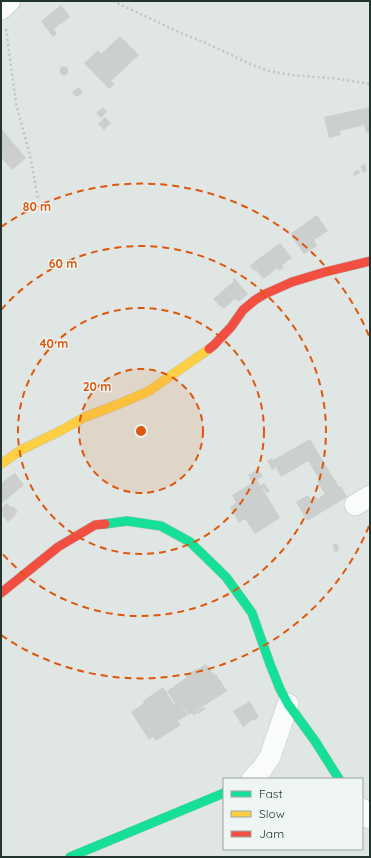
<svg xmlns="http://www.w3.org/2000/svg" width="371" height="858" font-family="Quicksand,sans-serif">
<style>
.building{fill:#cbcfce}
.lines{fill:none;stroke-linecap:round;stroke-linejoin:round}
.street-casing{stroke:#bdc3c0;stroke-width:22}
.fast-casing{stroke:#bdc3c1;stroke-width:10}
.slow-casing{stroke:#bdc3c1;stroke-width:10}
.jam-casing{stroke:#bdc3c1;stroke-width:10}
.path{stroke:#bfc5c4;stroke-width:2.5;stroke-dasharray:2 3;stroke-linecap:butt}
.street{stroke:#fafbfb;stroke-width:21}
.fast{stroke:#16e098;stroke-width:9}
.slow{stroke:#ffcf43;stroke-width:9}
.jam{stroke:#f24e42;stroke-width:9}
.ring{fill:none;stroke:#de570e;stroke-width:2;stroke-dasharray:7 5}
.centre{fill:#de570e;stroke:#eef5f2;stroke-width:2}
.ring-label{font-size:12px;text-anchor:middle;font-weight:bold;fill:#de570e;stroke:#eef5f2;stroke-width:3;stroke-linejoin:round;paint-order:stroke}
</style>
<rect width="100%" height="100%" fill="#e0e6e3"/>
<g class="building">
<polygon points="61,5 70,17 54,29 57,34 53,37 41,21"/>
<polygon points="120,36 139,55 111,81 115,84 109,89 84,63 98,50 101,54"/>
<circle cx="64" cy="71" r="4.5"/>
<polygon points="79,87 83,93 76,97 72,92"/>
<polygon points="103,107 107,112 101,118 96,113"/>
<polygon points="370,107 370,132 366,133 364,125 340,131 341,135 329,138 324,117"/>
<polygon points="105,117 111,123 104,130 98,124"/>
<polygon points="1,128 26,158 12,170 1,157"/>
<polygon points="365,164 367,171 363,173 360,166"/>
<polygon points="359,170 360,173 354,176 353,172"/>
<polygon points="317,215 328,231 314,240 317,246 304,254 290,234"/>
<polygon points="280,243 292,258 282,265 284,267 279,271 278,268 263,279 256,270 254,271 250,265"/>
<polygon points="234,278 248,294 239,302 235,299 224,309 221,306 220,306 213,299 234,281 233,279"/>
<polygon points="310,439 339,487 341,486 347,497 307,521 296,502 308,495 311,499 316,496 317,499 325,494 317,481 319,479 308,461 281,477 276,467 272,470 267,461 272,458 273,460"/>
<polygon points="258,469 263,476 257,480 261,486 262,484 264,483 270,491 267,493 261,486 280,518 255,534 245,519 239,523 230,507 236,503 232,495 252,483 248,475"/>
<polygon points="15,473 24,485 1,504 1,483"/>
<polygon points="7,503 11,507 13,506 18,512 15,514 16,515 8,522 2,515 3,514 1,511 1,508"/>
<polygon points="337,543 339,551 334,552 333,544"/>
<polygon points="206,664 214,675 216,674 227,691 194,712 195,711 197,713 194,716 192,713 189,715 178,699 188,715 178,721 181,725 156,741 153,737 149,740 131,712 144,703 143,701 163,687 174,704 175,703 167,691 187,677 186,676 197,668 198,669"/>
<polygon points="250,701 259,717 253,721 252,720 243,727 233,711"/>
<polygon points="204,707 205,709 198,714 196,711"/>
</g>
<g class="lines">
<defs>
<g id="street">
<polyline points="1,9 10,1"/>
<polyline points="355,505 370,496"/>
<polyline points="252,779 261,770 270,757 288,704"/>
<polyline points="362,809 369,818"/>
</g>
<g id="fast">
<polyline points="105,524 127,521 161,526 190,542 226,577 252,613 270,664 280,689 288,704 315,741 339,779"/>
<polyline points="70,857 224,793"/>
</g>
<polyline id="slow" points="1,464 21,450 60,431 85,417 119,404 149,391 209,349"/>
<g id="jam">
<polyline points="209,349 214,345 231,327 243,310 255,300 265,294 292,282 325,272 370,261"/>
<polyline points="1,593 58,547 95,525 105,524"/>
</g>
</defs>
<use href="#street" class="street-casing"/>
<use href="#fast" class="fast-casing"/>
<use href="#slow" class="slow-casing"/>
<use href="#jam" class="jam-casing"/>
<g class="path">
<polyline points="113,1 181,33 206,43 250,64 269,71 292,75 340,79 370,84"/>
<polyline points="6,29 16,103 30,156 38,198"/>
</g>
<use href="#street" class="street"/>
<use href="#fast" class="fast"/>
<use href="#slow" class="slow"/>
<use href="#jam" class="jam"/>
</g>
<circle cx="141" cy="431" r="62" fill="#de570e" fill-opacity=".12"/>
<g class="ring">
<circle cx="141" cy="431" r="62"/>
<circle cx="141" cy="431" r="123"/>
<path d="M1 310A185 185 0 1 1 1 552"/>
<path d="M369 526A247 247 0 0 1 1 635M1 227A247 247 0 0 1 369 336"/>
</g>
<circle cx="141" cy="431" r="6" class="centre"/>
<g class="ring-label">
<text x="37" y="211">80 m</text>
<text x="63" y="268">60 m</text>
<text x="54" y="348">40 m</text>
<text x="97" y="391">20 m</text>
</g>
<rect width="371" height="858" fill="none" stroke="#223531" stroke-width="4"/>
<rect x="223" y="778" width="140" height="72" fill="#eef5f2" stroke="#9ca8a5"/>
<rect x="231" y="791" width="20" height="6" fill="#16e098" stroke="#9ca8a5"/>
<text x="259" y="798" font-size="12" fill="#223531">Fast</text>
<rect x="231" y="811" width="20" height="6" fill="#ffcf43" stroke="#9ca8a5"/>
<text x="259" y="818" font-size="12" fill="#223531">Slow</text>
<rect x="231" y="831" width="20" height="6" fill="#f24e42" stroke="#9ca8a5"/>
<text x="259" y="838" font-size="12" fill="#223531">Jam</text>
</svg>
